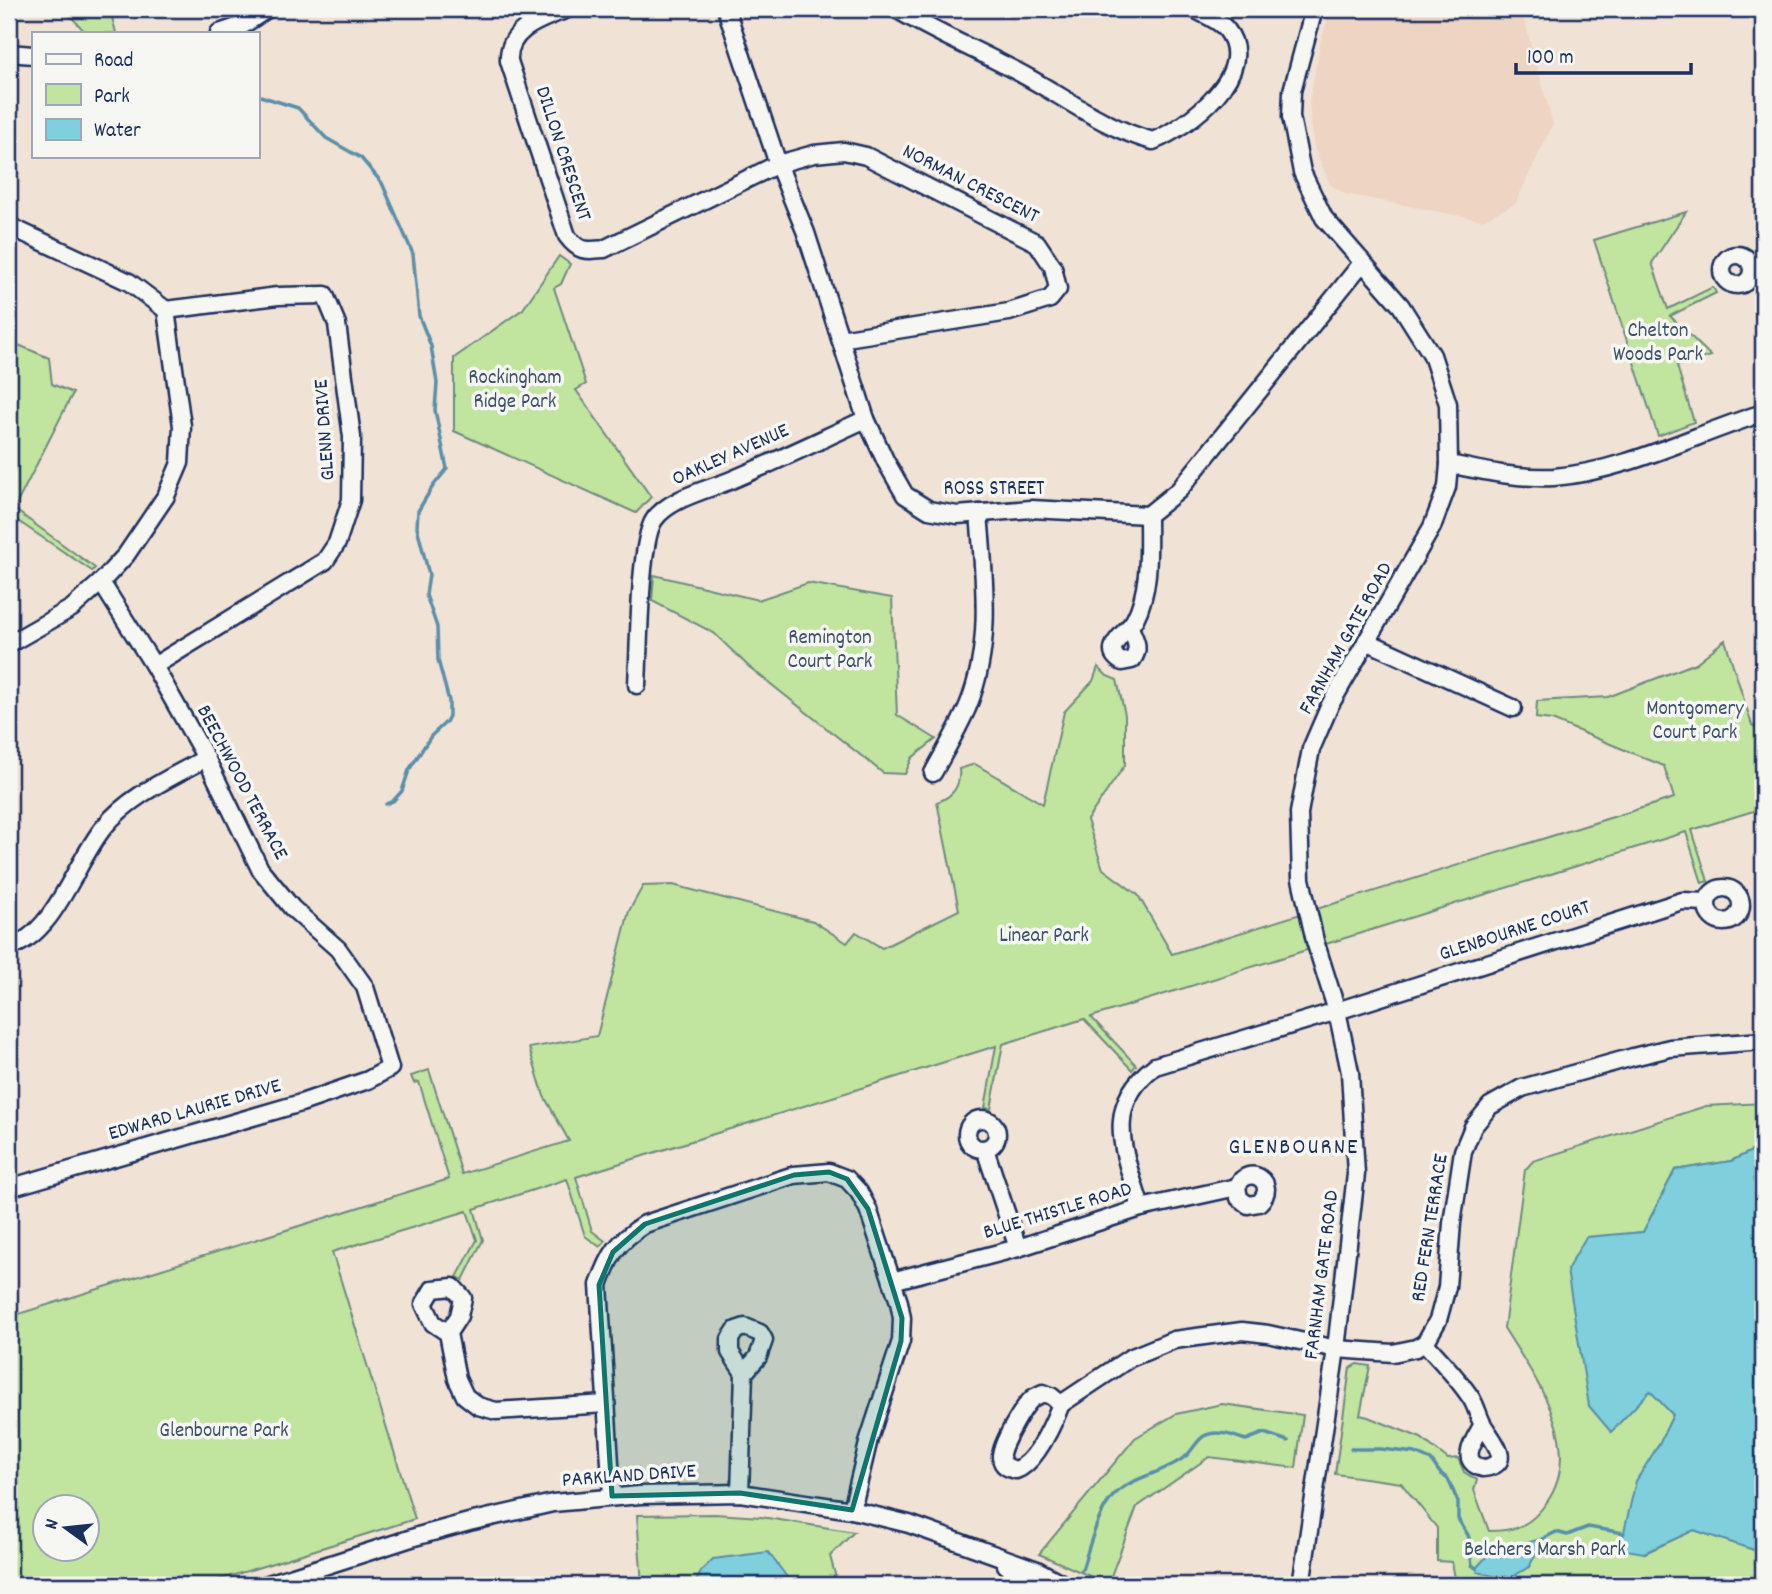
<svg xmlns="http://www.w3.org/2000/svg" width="1772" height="1594" font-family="Dekko,sans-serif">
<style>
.built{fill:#edd4c3}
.green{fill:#c1e59f;stroke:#6e8a7e;stroke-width:2;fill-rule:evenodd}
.water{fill:#80cfdd;stroke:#588faa;stroke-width:2}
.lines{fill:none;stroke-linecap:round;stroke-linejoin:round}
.stream{stroke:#588faa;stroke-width:3.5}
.minor-casing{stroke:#1b2f5e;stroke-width:21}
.minor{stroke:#f6f6f2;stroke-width:16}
.marked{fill:#0f766e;fill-opacity:0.2;stroke:#0f766e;stroke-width:5;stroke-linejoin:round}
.labels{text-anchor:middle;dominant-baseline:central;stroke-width:7;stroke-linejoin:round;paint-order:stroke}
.street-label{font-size:21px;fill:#1b2f5e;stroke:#f6f6f2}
.park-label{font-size:21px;fill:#3c536b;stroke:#f6f6f2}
.neighbourhood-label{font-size:23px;letter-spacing:2px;fill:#1b2f5e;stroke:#f6f6f2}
</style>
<rect width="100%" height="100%" fill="#f1e2d6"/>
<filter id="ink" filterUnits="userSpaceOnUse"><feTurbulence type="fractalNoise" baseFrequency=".0143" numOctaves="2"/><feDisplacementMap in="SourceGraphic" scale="14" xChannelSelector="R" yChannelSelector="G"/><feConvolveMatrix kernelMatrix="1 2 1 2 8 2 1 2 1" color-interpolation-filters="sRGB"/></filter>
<g filter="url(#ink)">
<polygon class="built" points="1331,9 1521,9 1553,124 1515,204 1482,220 1345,194 1330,184 1314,147 1309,104 1320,44"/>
<g class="green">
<polygon points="64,9 110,9 116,33 86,33"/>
<polygon points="1686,212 1652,263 1668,309 1713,287 1716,293 1670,316 1711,356 1677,366 1694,422 1658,436 1594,240"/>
<polygon points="559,256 570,264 561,284 554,288 586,384 576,390 651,497 636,513 454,431 454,358 523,309"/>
<polygon points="9,341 49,358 52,384 73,393 14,509 95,568 92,571 9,515"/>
<polygon points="654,575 758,600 808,583 892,598 897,715 936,739 912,758 905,774 883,773 748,666 714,633 652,601"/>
<path d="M1725 640 1752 725 1763 731V808L1692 830 1708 881 1702 883 1686 832 1091 1017 1136 1065 1132 1070 1084 1019 1003 1044 991 1109 985 1108 996 1046 576 1177 592 1231 605 1241 600 1247 585 1236 567 1179 474 1209 483 1240 463 1280 457 1277 477 1240 467 1211 332 1252 415 1519 202 1585H9V1317L449 1179 419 1082 414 1083 411 1076 429 1070 462 1174 569 1141 544 1096 529 1048 597 1036 629 911 643 886 673 885 813 921 847 943 856 932 882 948 959 910 937 802C953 797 961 785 959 769L975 764 1043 804 1064 712 1093 681 1098 667 1107 676 1117 680 1125 715V765L1087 820 1103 869 1138 895 1172 954 1674 798 1664 766 1552 720 1536 718 1537 701 1608 697 1696 663ZM46 1506H88V1548H46Z"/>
<path d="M1763 1103V1150L1757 1148 1731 1161 1675 1170 1643 1232 1586 1238 1650 1390 1673 1415 1659 1444 1645 1553 1694 1530 1763 1553V1585L1456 1584 1452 1562 1437 1561V1528L1401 1483 1335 1474 1350 1368 1357 1364 1370 1366 1360 1415 1368 1417 1421 1438 1448 1459 1458 1458 1464 1472 1477 1480 1474 1490 1489 1531C1517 1531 1531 1525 1547 1502 1586 1446 1534 1376 1504 1328L1525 1170 1533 1161 1706 1106Z"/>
<polygon points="1222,1404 1303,1415 1296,1468 1209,1457 1137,1507 1108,1584 1039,1554 1135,1438 1176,1414"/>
<polygon points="715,1514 761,1517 854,1532 830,1556 838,1585 642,1585 637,1515"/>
</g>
<g class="water">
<polygon points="1758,1148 1763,1150 1763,1553 1694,1530 1644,1553 1620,1549 1636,1481 1659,1444 1673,1415 1650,1391 1611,1432 1589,1406 1567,1270 1586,1237 1643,1232 1675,1170 1731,1161"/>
<polygon points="1544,1538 1529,1567 1507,1580 1478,1572 1476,1568 1490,1553"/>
<polygon points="768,1552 793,1585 694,1585 702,1570 713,1559"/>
</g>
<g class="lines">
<g class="stream">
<polyline points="257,95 298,108 326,138 361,158 382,183 413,254 419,316 431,346 437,383 435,410 447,469 433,486 418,511 417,527 429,575 426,595 437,627 438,660 449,701 449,716 446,722 431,736 409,770 402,791 393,801 386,804"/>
<polyline points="1351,1449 1381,1449 1415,1453 1431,1460 1440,1473 1448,1479 1458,1502 1458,1519 1468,1535 1471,1545 1470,1550 1472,1565 1476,1568"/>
<polyline points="1544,1538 1556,1532 1567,1535 1588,1527 1624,1533"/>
<path d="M1082 1570C1089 1548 1098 1511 1114 1495 1134 1475 1164 1474 1186 1456 1192 1451 1197 1440 1204 1436 1218 1429 1233 1436 1246 1440L1264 1433 1288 1441"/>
</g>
<defs>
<g id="minor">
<path d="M567 9C543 19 507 28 509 61L567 236C579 252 585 251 604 249L778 164 814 154 844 151 866 156 1037 243 1053 267 1058 289 1050 299 1009 312 840 339"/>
<polyline points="726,9 778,164 806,233 866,419 886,462 905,495 929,510 957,515 1031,509 1148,515 1179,490 1362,263"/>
<path d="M896 9C939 35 986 54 1029 78 1070 101 1107 129 1153 141 1188 127 1261 72 1226 29 1218 19 1205 15 1194 9"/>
<polyline points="219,33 243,25 267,9"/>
<polyline points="9,53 33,55"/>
<polyline points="9,226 129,282 166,310 182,426 180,463 166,496 126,555 101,582 72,608 9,644"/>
<circle cx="1737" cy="270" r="15"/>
<path d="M1449 464C1483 471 1519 479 1554 477 1627 471 1695 434 1763 413"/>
<path d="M1130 628C1135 639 1141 649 1132 660L1122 662C1098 648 1129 632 1135 619 1151 588 1148 549 1148 515"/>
<polyline points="1366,641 1513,708"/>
<polyline points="154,666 325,561 337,543 351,500 352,437 337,324 325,295 278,296 166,310"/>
<path d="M637 685C639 652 639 543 654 520 668 499 706 490 729 481 775 462 820 440 866 419"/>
<path d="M933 773C945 751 958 729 968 706 993 644 984 578 979 513"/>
<circle cx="1724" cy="905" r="17"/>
<path d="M9 947C55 935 75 862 104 827 130 795 171 778 206 758"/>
<circle cx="982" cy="1134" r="15"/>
<polyline points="985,1149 1018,1248"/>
<polyline points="9,1188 301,1103 368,1080 390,1068 365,987 338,949 292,908 260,869 206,758 154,666 101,582"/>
<path d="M1141 1208C1125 1154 1101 1107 1155 1066L1337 1011 1682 901 1707 902"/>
<path d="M892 1281 1018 1248 1141 1208 1237 1187C1248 1162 1280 1183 1259 1203L1248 1205 1239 1198 1237 1187"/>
<polyline points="448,1333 459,1316 463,1298 453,1287 433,1289 424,1304 433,1323 448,1333 457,1379 465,1396 478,1406 496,1411 606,1404"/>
<path d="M1425 1343C1441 1361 1458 1378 1471 1398 1477 1407 1479 1420 1485 1428 1493 1441 1515 1465 1483 1468 1458 1462 1474 1440 1482 1426"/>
<path d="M1043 1393 1051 1396 1061 1404C1053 1424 1036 1463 1016 1470 1008 1468 1002 1466 1001 1457 1000 1446 1024 1405 1033 1398 1036 1396 1039 1395 1043 1393Z"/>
<polyline points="1061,1404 1130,1358 1174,1340 1242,1331 1268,1334 1336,1349 1393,1353 1416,1348 1425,1343 1438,1320 1447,1287 1452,1223 1463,1151 1473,1127 1490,1106 1522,1088 1633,1057 1670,1048 1763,1041"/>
<polyline points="740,1493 744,1373 730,1352 730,1339 736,1330 745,1327 760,1333 764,1340 758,1357 744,1373"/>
<path d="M612 1496 599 1285C610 1254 617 1242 645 1224L794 1175 829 1172 847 1179 859 1192 868 1209 899 1302 902 1318 901 1341 869 1439 852 1510"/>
<polyline points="1006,1565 1016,1573 1040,1585"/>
<polyline points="265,1585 418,1536 469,1522 553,1503 640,1495 740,1493 852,1510 909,1524 1037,1570 1065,1585"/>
<polyline points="1301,1585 1336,1349 1356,1174 1350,1072 1337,1011 1315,941 1301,879 1299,813 1311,749 1330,705 1432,527 1447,487 1449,464 1448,404 1432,355 1401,306 1324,218 1302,172 1291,117 1292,91 1314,9"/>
</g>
</defs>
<use href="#minor" class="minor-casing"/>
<use href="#minor" class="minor"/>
</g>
</g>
<path class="marked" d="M829 1172 847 1179 868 1209 902 1318 901 1341 852 1510 740 1493 612 1496 599 1285 613 1252 645 1224 794 1175Z"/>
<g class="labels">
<g class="street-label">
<text transform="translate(562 154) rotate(72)">DILLON CRESCENT</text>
<text transform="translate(970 185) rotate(27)">NORMAN CRESCENT</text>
<text transform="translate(326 430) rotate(-94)">GLENN DRIVE</text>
<text transform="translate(731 456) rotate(-24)">OAKLEY AVENUE</text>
<text x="994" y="490">ROSS STREET</text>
<text transform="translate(1347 639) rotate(-61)">FARNHAM GATE ROAD</text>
<text transform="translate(241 783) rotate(62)">BEECHWOOD TERRACE</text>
<text transform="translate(1515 932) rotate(-18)">GLENBOURNE COURT</text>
<text transform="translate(195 1111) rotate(-16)">EDWARD LAURIE DRIVE</text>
<text transform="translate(1058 1212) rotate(-17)">BLUE THISTLE ROAD</text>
<text transform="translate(1431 1228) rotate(-81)">RED FERN TERRACE</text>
<text transform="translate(1323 1275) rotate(-83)">FARNHAM GATE ROAD</text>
<text transform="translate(629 1477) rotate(-4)">PARKLAND DRIVE</text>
</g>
<g class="park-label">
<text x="1658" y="332">Chelton<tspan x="1658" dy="24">Woods Park</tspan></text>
<text x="515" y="379">Rockingham<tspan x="515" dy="24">Ridge Park</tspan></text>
<text x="830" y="639">Remington<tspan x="830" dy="24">Court Park</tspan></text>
<text x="1695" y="710">Montgomery<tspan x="1695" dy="24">Court Park</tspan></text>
<text x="1044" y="937">Linear Park</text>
<text x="224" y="1432">Glenbourne Park</text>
<text x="1545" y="1551">Belchers Marsh Park</text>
</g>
<g class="neighbourhood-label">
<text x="1294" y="1148">GLENBOURNE</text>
</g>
</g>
<rect width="1772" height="1594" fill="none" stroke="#f6f6f2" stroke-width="35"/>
<rect x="18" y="18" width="1737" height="1559" fill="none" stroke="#1b2f5e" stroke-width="2.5" filter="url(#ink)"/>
<rect x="32" y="32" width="228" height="126" fill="#f6f6f2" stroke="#9ea6b7" stroke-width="2"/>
<rect x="46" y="54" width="35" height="10" fill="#f6f6f2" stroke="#9ea6b7" stroke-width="2"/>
<text x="94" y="66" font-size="21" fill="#1b2f5e">Road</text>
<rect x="46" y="84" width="35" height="21" fill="#c1e59f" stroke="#9ea6b7" stroke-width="2"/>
<text x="94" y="102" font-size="21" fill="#1b2f5e">Park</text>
<rect x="46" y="119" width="35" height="21" fill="#80cfdd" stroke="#9ea6b7" stroke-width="2"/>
<text x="94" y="136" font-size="21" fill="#1b2f5e">Water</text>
<g transform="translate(66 1528) rotate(285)"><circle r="33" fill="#f6f6f2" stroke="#9ea6b7" stroke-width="2"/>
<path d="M0-5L12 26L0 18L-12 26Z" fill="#1b2f5e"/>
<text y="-10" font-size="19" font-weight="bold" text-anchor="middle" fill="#1b2f5e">N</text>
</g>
<path d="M1516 63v10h175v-10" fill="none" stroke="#1b2f5e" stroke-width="3.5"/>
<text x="1527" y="63" font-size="21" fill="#1b2f5e" stroke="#f6f6f2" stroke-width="5" paint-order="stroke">100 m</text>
</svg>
